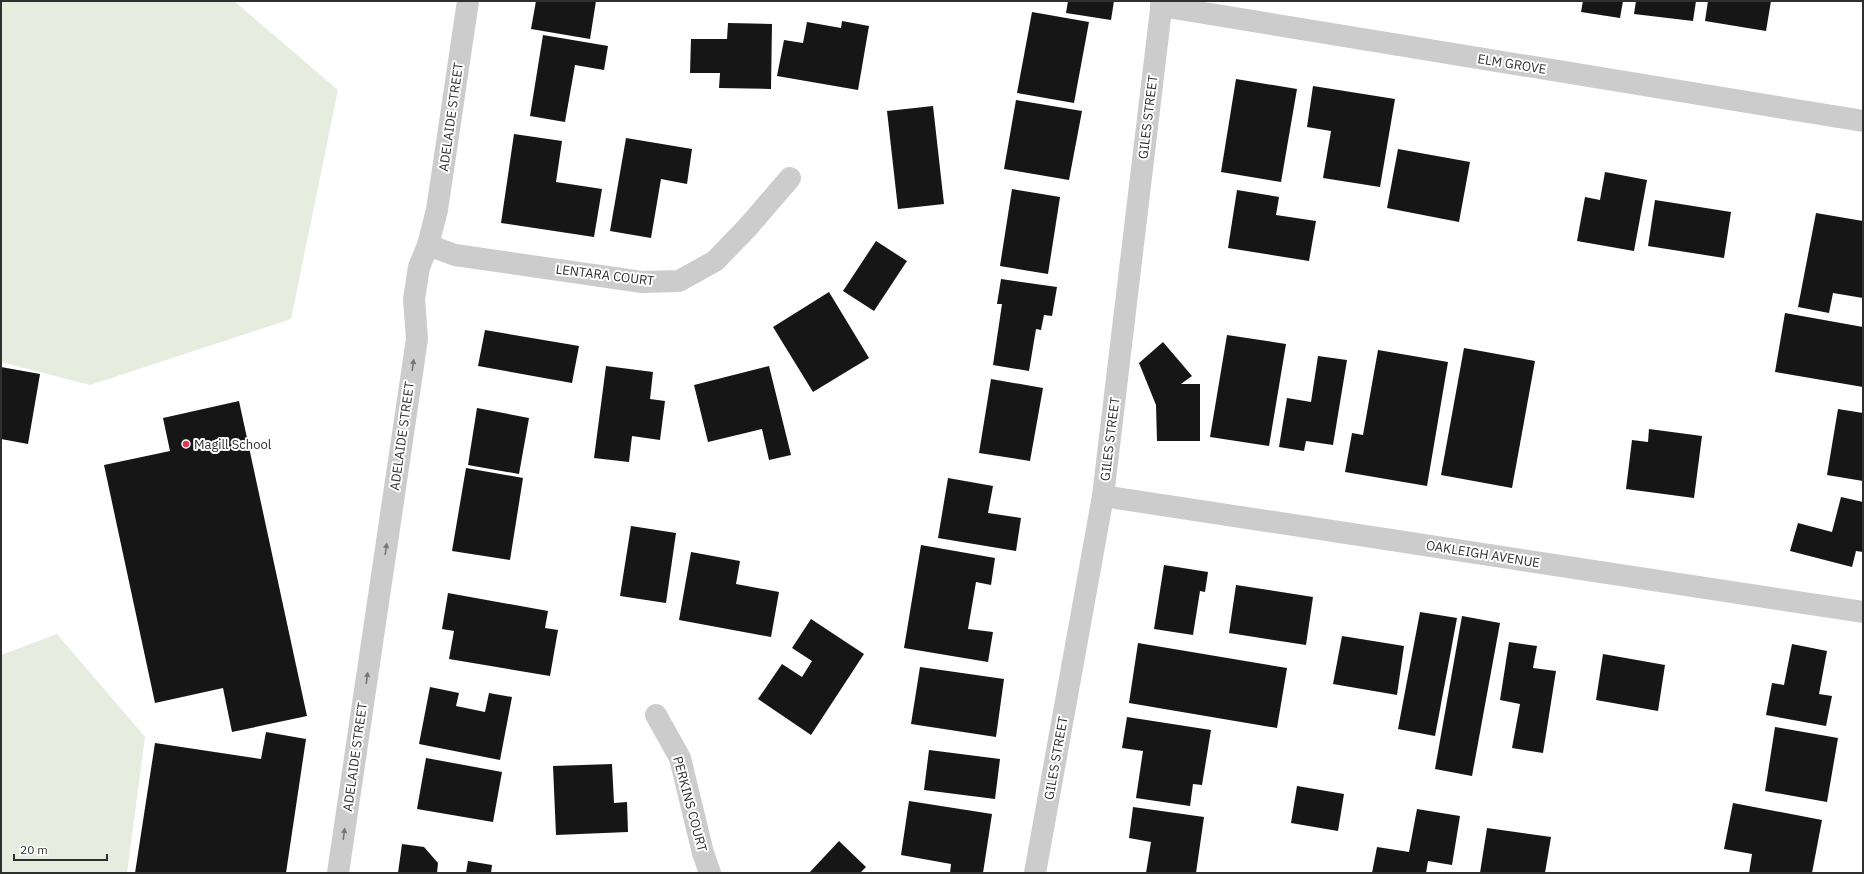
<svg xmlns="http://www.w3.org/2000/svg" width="1864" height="874" font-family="'IBM Plex Sans',sans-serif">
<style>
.green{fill:#e6ecde}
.building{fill:#161616}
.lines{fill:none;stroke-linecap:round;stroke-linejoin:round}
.street{stroke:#ccc;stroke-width:22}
.oneway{fill:#767676}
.poi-dot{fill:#df3952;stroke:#fff;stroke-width:1.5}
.labels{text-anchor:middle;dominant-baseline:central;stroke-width:4;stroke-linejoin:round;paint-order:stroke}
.street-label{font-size:13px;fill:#2f2f2f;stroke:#fff}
.poi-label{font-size:13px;fill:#2f2f2f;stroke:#fff;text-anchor:start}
</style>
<rect width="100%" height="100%" fill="#fff"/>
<g class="green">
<polygon points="1,1 234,1 338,90 291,319 90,385 1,362"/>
<polygon points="57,634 145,737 127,873 1,873 1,655"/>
</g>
<g class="building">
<polygon points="536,1 596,1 590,39 531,29"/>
<polygon points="1068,1 1114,1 1111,20 1066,13"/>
<polygon points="1583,1 1623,1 1620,18 1581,12"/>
<polygon points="1636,1 1696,1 1693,21 1634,14"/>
<polygon points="1708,1 1771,1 1766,31 1705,21"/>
<polygon points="1032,12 1089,22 1074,103 1017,93"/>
<polygon points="842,21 869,26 858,90 777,76 784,40 803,43 807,22 841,28"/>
<polygon points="728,23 772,24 771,89 719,88 720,73 690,73 691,39 727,39"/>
<polygon points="543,35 608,46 604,70 575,65 565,122 530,116"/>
<polygon points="1236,79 1297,89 1281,182 1221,172"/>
<polygon points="1313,86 1395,99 1380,187 1323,178 1331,131 1307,127"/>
<polygon points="1016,100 1082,111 1069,180 1004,169"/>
<polygon points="933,106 944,204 898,209 887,111"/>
<polygon points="514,134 562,141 556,182 602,189 594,237 501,223"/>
<polygon points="626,138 692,149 687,184 661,179 651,238 610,231"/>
<polygon points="1398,149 1470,162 1459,222 1387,208"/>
<polygon points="1605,172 1647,180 1634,251 1577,241 1585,197 1600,200"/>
<polygon points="1012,189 1060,197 1048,274 1000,266"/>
<polygon points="1237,190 1279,197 1276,215 1316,221 1309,261 1228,248"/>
<polygon points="1655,200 1731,212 1724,258 1648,246"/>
<polygon points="1816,213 1863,221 1863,298 1833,293 1829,313 1798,307"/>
<polygon points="876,241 907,261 874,311 843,291"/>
<polygon points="1001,279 1057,287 1052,316 1044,315 1041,330 1036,329 1029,371 993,365 1002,304 997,304"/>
<polygon points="829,292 869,358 813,392 773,327"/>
<polygon points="1785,313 1863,327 1863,387 1775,372"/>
<polygon points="485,330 579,346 572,383 478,366"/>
<polygon points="1227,335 1286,344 1269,446 1210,437"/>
<polygon points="1163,342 1192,376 1181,384 1200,384 1200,441 1157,441 1156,405 1139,363"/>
<polygon points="1464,348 1535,361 1512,488 1441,475"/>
<polygon points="1378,350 1448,362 1427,486 1345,472 1352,433 1363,435"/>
<polygon points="1318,356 1347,360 1333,445 1306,441 1304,451 1279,447 1287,398 1311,402"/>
<polygon points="606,366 653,372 650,399 665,401 660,440 632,436 629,462 594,458"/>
<polygon points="769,366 791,455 769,460 762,429 708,442 694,385"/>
<polygon points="1,367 40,374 28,444 1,439"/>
<polygon points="991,379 1043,388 1030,461 979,453"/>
<polygon points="239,401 307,716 232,732 223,688 155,703 104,465 170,451 163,418"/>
<polygon points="477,408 529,418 519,474 468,465"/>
<polygon points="1838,409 1863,413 1863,481 1827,475"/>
<polygon points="1649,429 1702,436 1694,498 1626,489 1632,440 1648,442"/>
<polygon points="466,468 523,478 510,560 452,551"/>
<polygon points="948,478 993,486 988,513 1021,518 1016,551 938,538"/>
<polygon points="1841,497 1863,502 1863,552 1856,551 1852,567 1790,551 1798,523 1832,532"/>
<polygon points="631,526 676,533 666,603 620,596"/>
<polygon points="921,545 995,558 991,585 976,582 968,629 993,632 988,662 904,648"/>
<polygon points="691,552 740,561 736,584 779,592 771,637 679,620"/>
<polygon points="1164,565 1208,572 1205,592 1200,591 1193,635 1154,629"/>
<polygon points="1236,585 1313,597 1306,645 1229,633"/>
<polygon points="448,593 548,611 545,628 558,630 550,676 449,659 454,631 442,629"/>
<polygon points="1420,612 1457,618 1435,736 1398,729"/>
<polygon points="1462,616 1500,623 1472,776 1435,769"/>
<polygon points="811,619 864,654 811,735 758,699 782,664 802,677 812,661 792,648"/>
<polygon points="1342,636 1404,646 1397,695 1333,684"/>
<polygon points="1509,642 1537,646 1533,668 1556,671 1543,753 1512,748 1520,704 1500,700"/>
<polygon points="1138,643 1287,668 1277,728 1129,703"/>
<polygon points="1792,644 1827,651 1819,694 1832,696 1826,726 1766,715 1772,683 1784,685"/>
<polygon points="1603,654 1665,665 1658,711 1596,700"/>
<polygon points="920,667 1004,679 996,737 911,724"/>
<polygon points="430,687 459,693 456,706 485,712 489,693 512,697 500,760 419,744"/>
<polygon points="1127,717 1211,730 1202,785 1193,784 1190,806 1136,798 1143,751 1122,748"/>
<polygon points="1775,727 1838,738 1827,802 1765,791"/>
<polygon points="266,732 306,739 286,873 135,873 155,743 261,759"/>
<polygon points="929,750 1000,759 995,799 924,790"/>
<polygon points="426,758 502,772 493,822 417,809"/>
<polygon points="612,764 614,803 627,802 628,832 556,835 553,766"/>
<polygon points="1297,786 1344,794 1338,831 1291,823"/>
<polygon points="909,801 992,814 983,873 950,873 951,864 901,855"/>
<polygon points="1733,803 1822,820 1812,873 1749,873 1752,854 1724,849"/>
<polygon points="1133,807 1204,817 1196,873 1146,873 1151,842 1129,838"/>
<polygon points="1417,809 1460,816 1452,865 1428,861 1426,873 1372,873 1377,847 1409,852"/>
<polygon points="1487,828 1551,837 1545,873 1480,873"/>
<polygon points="839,841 866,867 860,873 809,873"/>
<polygon points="402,844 424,847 438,863 437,873 398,873"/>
<polygon points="468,861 492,865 491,873 466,873"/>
</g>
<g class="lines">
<g class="street">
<polyline points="1161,6 1863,121"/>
<polyline points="428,245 455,255 642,282 679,281 715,261 747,228 790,178"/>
<polyline points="1103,496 1863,612"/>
<polyline points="656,715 680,758 703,853 710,873"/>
<polyline points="338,873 417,339 414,299 419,267 428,245 437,210 468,1"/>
<polyline points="1035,873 1103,496 1162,1"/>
</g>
</g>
<defs><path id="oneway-solid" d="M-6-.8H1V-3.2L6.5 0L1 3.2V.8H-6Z"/></defs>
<g class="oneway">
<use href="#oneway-solid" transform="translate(413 365) rotate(-82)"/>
<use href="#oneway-solid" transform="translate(386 549) rotate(-82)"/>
<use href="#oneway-solid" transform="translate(367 678) rotate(-82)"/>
<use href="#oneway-solid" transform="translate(344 834) rotate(-82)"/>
</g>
<circle class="poi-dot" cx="186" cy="444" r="4"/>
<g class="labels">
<g class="street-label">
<text transform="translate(1512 64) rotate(9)">ELM GROVE</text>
<text transform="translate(451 117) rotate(-82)">ADELAIDE STREET</text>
<text transform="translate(1148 117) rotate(-83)">GILES STREET</text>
<text transform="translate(605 275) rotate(7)">LENTARA COURT</text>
<text transform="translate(402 436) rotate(-82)">ADELAIDE STREET</text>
<text transform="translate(1110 439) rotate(-83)">GILES STREET</text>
<text transform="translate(1483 554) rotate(9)">OAKLEIGH AVENUE</text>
<text transform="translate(355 757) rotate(-82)">ADELAIDE STREET</text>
<text transform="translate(1056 758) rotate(-80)">GILES STREET</text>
<text transform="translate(690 804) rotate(75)">PERKINS COURT</text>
</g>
<g class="poi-label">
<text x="194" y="444">Magill School</text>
</g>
</g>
<rect width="1864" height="874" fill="none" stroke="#2f2f2f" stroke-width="4"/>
<path d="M14 854v6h93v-6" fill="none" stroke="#2f2f2f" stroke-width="2"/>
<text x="20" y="854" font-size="12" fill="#2f2f2f" stroke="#ffffff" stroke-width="3" paint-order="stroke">20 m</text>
</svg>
